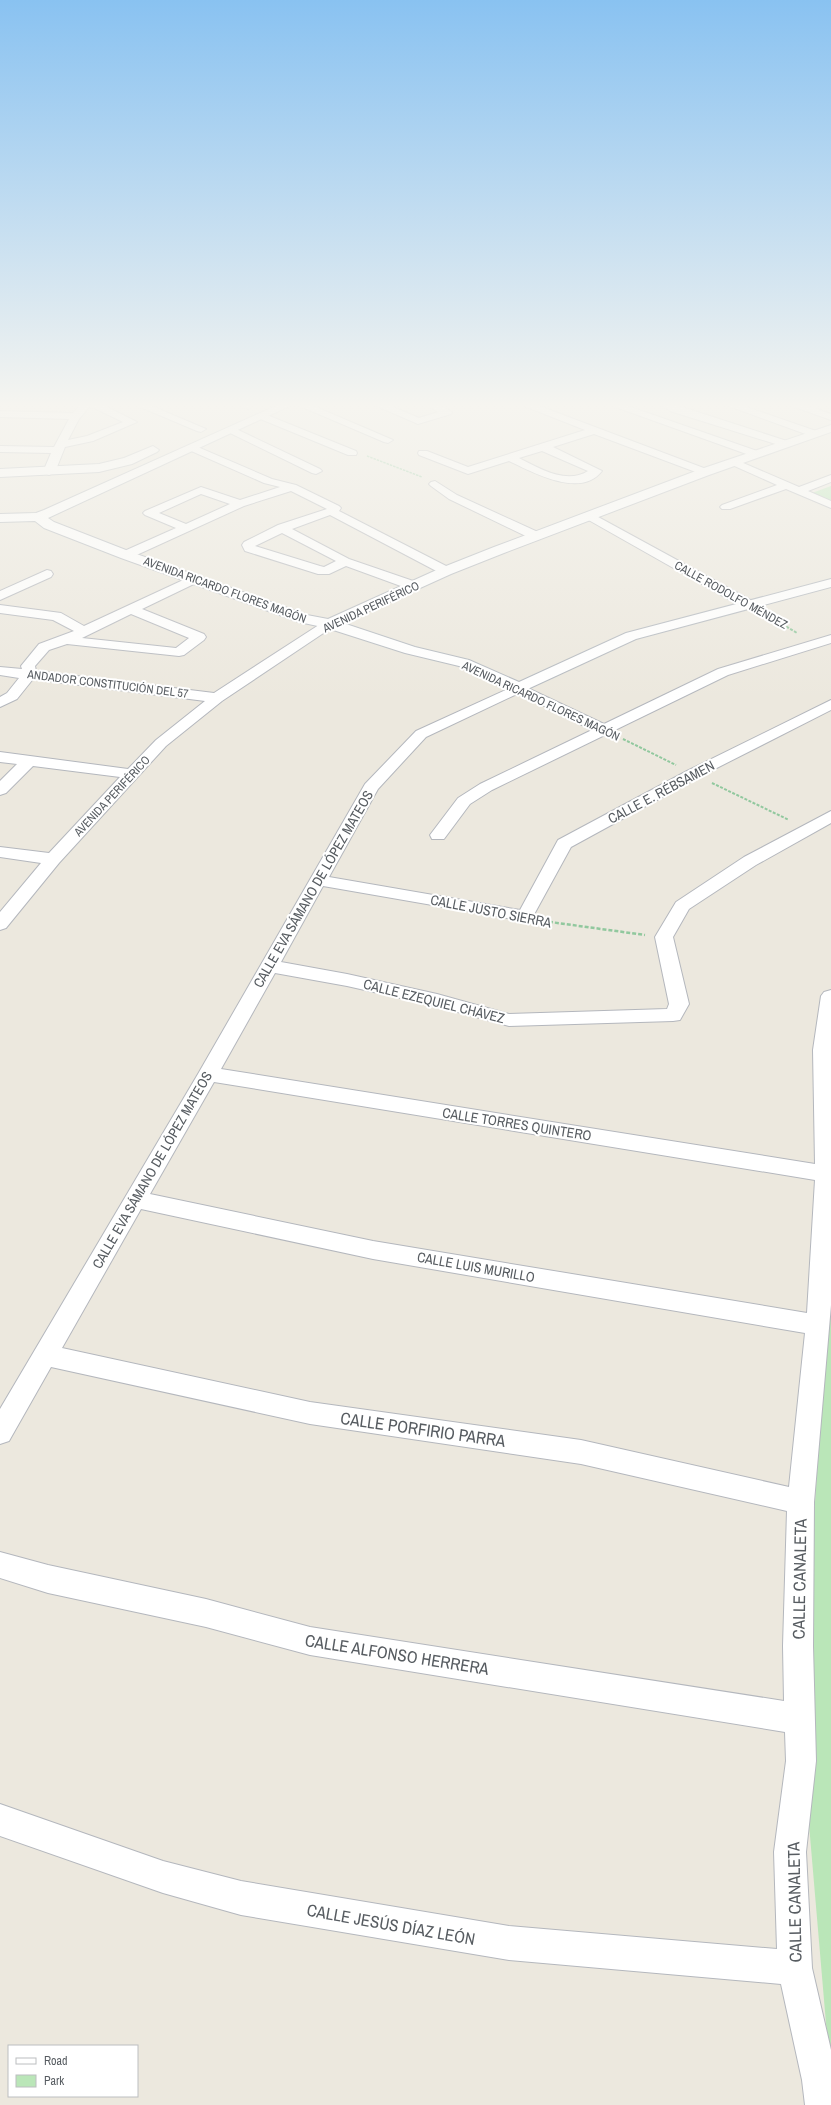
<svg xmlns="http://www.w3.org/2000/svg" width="831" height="2105" font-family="'Archivo Narrow',sans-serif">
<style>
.green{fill:#bae6b8}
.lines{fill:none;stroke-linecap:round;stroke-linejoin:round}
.street-casing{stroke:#b4b7bd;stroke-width:2}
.secondary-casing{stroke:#b4b9bf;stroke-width:2}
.path-far2{stroke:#91c89e;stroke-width:1.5;stroke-dasharray:2.5 1;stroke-linecap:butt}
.path-far1{stroke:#91c89e;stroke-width:2;stroke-dasharray:3 1.5;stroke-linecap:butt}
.path{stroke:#91c89e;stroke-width:2.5;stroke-dasharray:4 2;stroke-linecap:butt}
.street{fill:#fff;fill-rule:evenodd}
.secondary{fill:#fff;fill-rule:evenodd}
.labels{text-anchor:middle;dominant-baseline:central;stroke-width:4;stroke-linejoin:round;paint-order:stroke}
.far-street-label{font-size:12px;fill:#575c61;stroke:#fff}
.street-label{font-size:14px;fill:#575c61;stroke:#fff}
.near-street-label{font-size:17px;fill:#575c61;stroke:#fff}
</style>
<rect width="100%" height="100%" fill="#ece8de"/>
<g class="green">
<polygon points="831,486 831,502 812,493"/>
<polygon points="831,1270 831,2057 827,2035 800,1719"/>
</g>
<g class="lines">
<defs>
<g id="street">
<path d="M81 404H101L137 422 93 441 65 447 55 472 49 475 43 472 51 453 0 452V446L54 447 69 419 0 417V411L73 413ZM90 406 123 422 87 436 68 440 79 419Z"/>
<polygon points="133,404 147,404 206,429 201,432 197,431"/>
<polygon points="238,404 252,404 253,406 248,409"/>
<polygon points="295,404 309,404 393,440 388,443 384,442"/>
<polygon points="372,404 386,404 419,418 438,412 425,404 438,404 452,412 451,414 418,424"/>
<path d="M519 404H534L709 470 711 472 709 474H701L594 434 553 447 602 471C581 499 532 472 509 461L468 474 419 455 418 453 419 451H427L468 467 585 430ZM542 451 588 471C566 485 539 468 519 458Z"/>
<polygon points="607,404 622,404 760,452 761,454 760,456 752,456"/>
<polygon points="660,404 673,404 790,442 791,444 790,446 782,446 670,411"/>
<polygon points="723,404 738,404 819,432 820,434 815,437 811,436"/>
<polygon points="786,404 802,404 831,414 831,420"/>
<polygon points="262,413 356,451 357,453 356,455 348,455 258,418 257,416 258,414"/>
<polygon points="232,427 320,469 322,471 316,474 312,473 228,432 227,430"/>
<path d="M193 445 272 479 296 485 339 506 341 508 339 511 450 568 452 571 450 574H442L330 515 292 529 349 559 419 583 420 586 419 589H409L346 566 329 574H318L245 551 242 545 244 542 278 525 327 509 291 491 244 506 130 558H122L120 555 122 552 176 528 145 515 143 513 145 511 201 487 240 500 280 487 264 483 189 450 188 448ZM201 494 230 504 186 524 159 513ZM282 533 336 561 324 567 320 566 255 546Z"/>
<polygon points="734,459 799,487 831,475 831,482 808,491 831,501 831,508 786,489 730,509 722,509 720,507 722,505 777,485 730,464 729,462 730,460"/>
<polygon points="435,481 457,495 540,533 542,536 540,539 532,539 449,499 431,486 429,484 431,482"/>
<polygon points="589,512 754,602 756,605 749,609 744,608 585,518 583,516 585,514"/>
<polygon points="47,570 51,571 53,574 51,577 0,600 0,591"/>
<path d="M194 575 200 579 198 582 142 609 204 634 206 637 204 640 184 655 179 656 67 644 49 650 35 666 36 671 214 693 325 621 330 620 337 624 222 701 166 746 59 863 6 928 0 930V912L41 863 0 857V847L49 853 120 777 33 766 6 793 0 795V781L17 764 0 762V752L128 769 156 740 205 701 33 679 17 699 0 707V697L7 693 19 678 0 675V667L22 669 21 666 39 644 74 631 53 620 0 613V605L61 613 84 626ZM131 614 189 638 176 648 82 638Z"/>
<path d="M831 635V643L728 675 492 790 470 804 444 839H432L430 835 458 798 480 784 592 730 519 693 426 737 378 789 329 877 520 910 558 840 687 771 831 700V710L699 777 571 847 531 920 525 921 323 886 281 962 347 974 437 994 509 1014 667 1009 669 1004 655 937 676 902 744 857 831 811V823L756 865 689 909 673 937 689 1004 680 1020 673 1021 509 1026 436 1006 347 986 275 973 221 1069 815 1164 813 1050 821 996 824 992 831 990V1305L814 1502 813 1646 816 1761 806 1852 812 1968 831 2050V2105H805L802 2080 781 1984 509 1960 241 1915 163 1893 0 1836V1804L163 1861 241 1881 509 1926 777 1949 774 1852 786 1761 785 1732 310 1655 206 1627 48 1593 0 1578V1552L48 1565 206 1599 310 1627 784 1701 783 1646 787 1511 581 1464 310 1424 51 1367 9 1441 0 1444V1409L198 1074 365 784 416 731 519 684 604 724 718 669ZM214 1082 815 1180 807 1313 373 1241 150 1194ZM141 1209 373 1259 805 1333 789 1487 581 1440 310 1402 62 1348Z"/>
</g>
<g id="secondary">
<polygon points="280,404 294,404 48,518 54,522 131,552 307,615 328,619 441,568 494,547 701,469 831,425 831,432 709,475 504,553 451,574 343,623 415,647 469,660 519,682 626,633 831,579 831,587 636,639 519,693 459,666 405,653 327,628 299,622 121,558 44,528 35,521 0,522 0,514 36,513 44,510"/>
<polygon points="153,446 159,450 157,452 132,464 99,472 0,477 0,469 99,464 124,458"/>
</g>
</defs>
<use href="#street" class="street-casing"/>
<use href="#secondary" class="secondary-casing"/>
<polyline class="path-far2" points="367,456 422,477"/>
<g class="path-far1">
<polyline points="767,615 797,633"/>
<polyline points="623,739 676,765"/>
<polyline points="712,783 789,820"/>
</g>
<polyline class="path" points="543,921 645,935"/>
<use href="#street" class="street"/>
<use href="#secondary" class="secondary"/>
</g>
<linearGradient id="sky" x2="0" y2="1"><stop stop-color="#89c2f1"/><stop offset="0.58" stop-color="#f6f5f0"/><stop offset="1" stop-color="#f6f5f0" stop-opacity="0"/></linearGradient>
<rect width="831" height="699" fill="url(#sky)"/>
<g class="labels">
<g class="far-street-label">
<text transform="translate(225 590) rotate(20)">AVENIDA RICARDO FLORES MAGÓN</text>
<text transform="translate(731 595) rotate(29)">CALLE RODOLFO MÉNDEZ</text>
<text transform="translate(371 607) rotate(-25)">AVENIDA PERIFÉRICO</text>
<text transform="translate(108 684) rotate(7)">ANDADOR CONSTITUCIÓN DEL 57</text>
<text transform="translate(541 701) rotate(25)">AVENIDA RICARDO FLORES MAGÓN</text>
<text transform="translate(112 796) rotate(-47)">AVENIDA PERIFÉRICO</text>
</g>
<g class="street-label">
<text transform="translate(661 792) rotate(-28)">CALLE E. RÉBSAMEN</text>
<text transform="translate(313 889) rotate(-60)">CALLE EVA SÁMANO DE LÓPEZ MATEOS</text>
<text transform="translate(491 911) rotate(11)">CALLE JUSTO SIERRA</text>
<text transform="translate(434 1001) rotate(14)">CALLE EZEQUIEL CHÁVEZ</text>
<text transform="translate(517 1124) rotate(9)">CALLE TORRES QUINTERO</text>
<text transform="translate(152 1170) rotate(-60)">CALLE EVA SÁMANO DE LÓPEZ MATEOS</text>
<text transform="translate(476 1267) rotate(10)">CALLE LUIS MURILLO</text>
</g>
<g class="near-street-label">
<text transform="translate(423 1429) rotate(8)">CALLE PORFIRIO PARRA</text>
<text transform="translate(799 1579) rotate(-89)">CALLE CANALETA</text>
<text transform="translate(397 1654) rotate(9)">CALLE ALFONSO HERRERA</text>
<text transform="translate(794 1902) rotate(-91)">CALLE CANALETA</text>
<text transform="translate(391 1924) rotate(10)">CALLE JESÚS DÍAZ LEÓN</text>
</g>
</g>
<rect x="8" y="2045" width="130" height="52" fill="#ffffff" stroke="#bcbec0"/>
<rect x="16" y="2058" width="20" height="6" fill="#ffffff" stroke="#bcbec0"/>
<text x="44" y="2065" font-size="12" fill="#575c61">Road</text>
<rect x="16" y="2075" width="20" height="12" fill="#bae6b8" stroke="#bcbec0"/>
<text x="44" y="2085" font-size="12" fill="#575c61">Park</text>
</svg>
